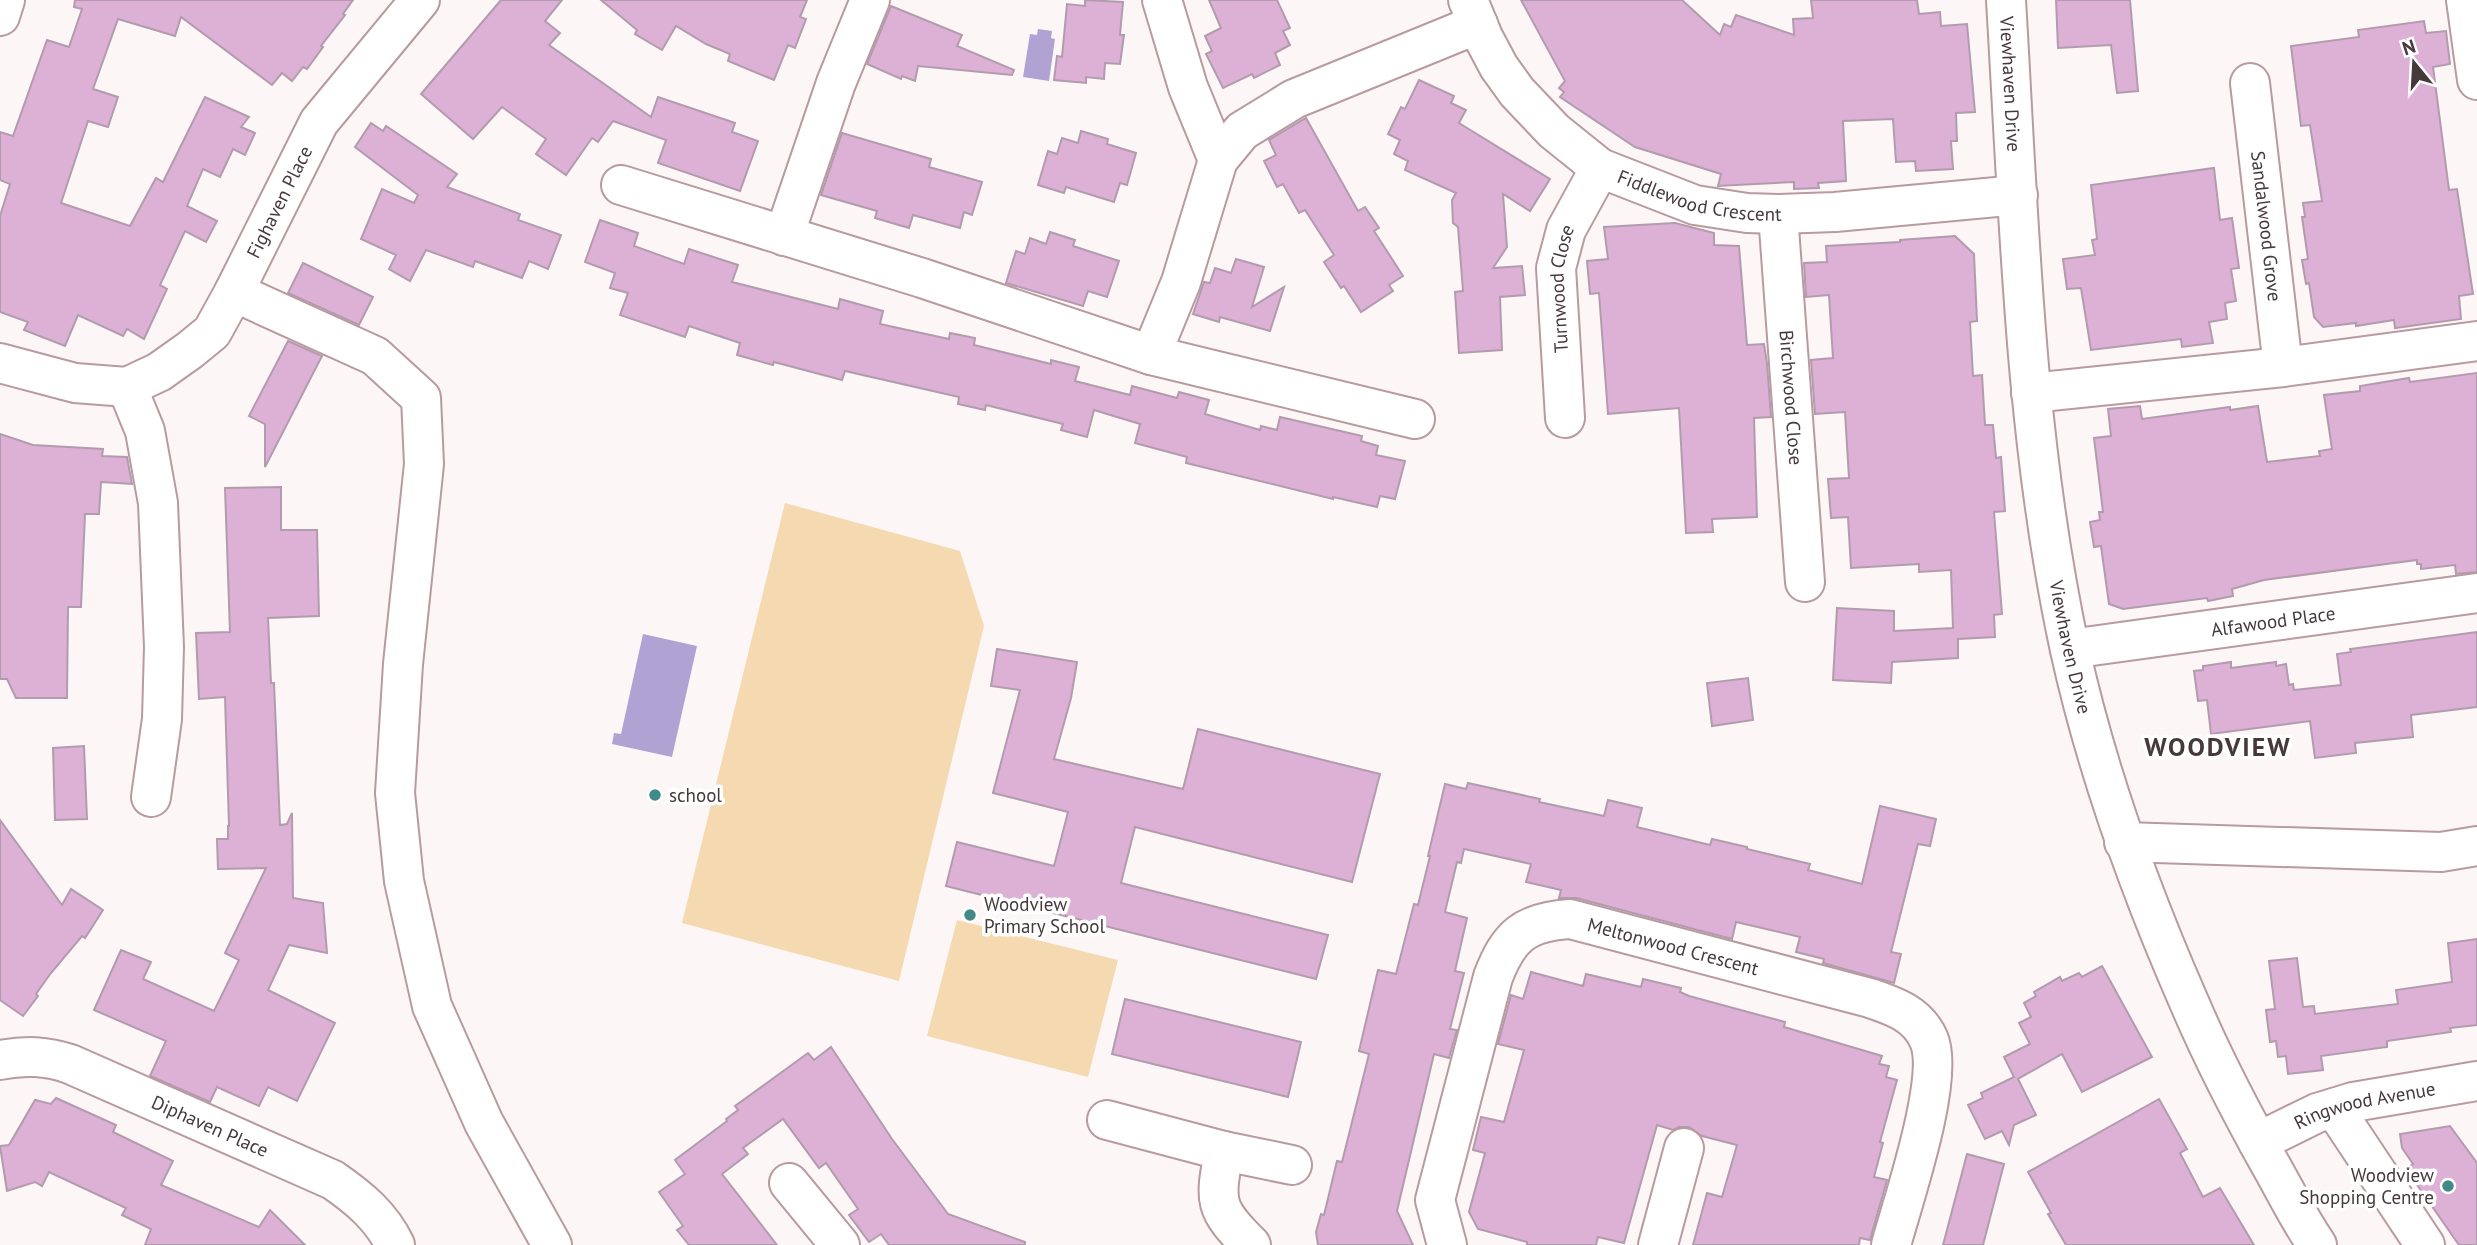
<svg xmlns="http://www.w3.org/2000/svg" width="2477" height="1245" font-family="'PT Sans',sans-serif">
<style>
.green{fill:#f5d9b0}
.water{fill:#b0a2d2}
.building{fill:#ddb1d5;stroke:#b29bad;stroke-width:2}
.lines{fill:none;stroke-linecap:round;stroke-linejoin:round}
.minor-casing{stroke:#b89a9f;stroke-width:42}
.minor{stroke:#fff;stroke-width:38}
.poi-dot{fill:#428a89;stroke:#fff;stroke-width:2.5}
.labels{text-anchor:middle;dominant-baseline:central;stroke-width:7;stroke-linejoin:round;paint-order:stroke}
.street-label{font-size:19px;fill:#46393b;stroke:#fff}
.poi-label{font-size:19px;fill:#46393b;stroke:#fff;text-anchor:start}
.district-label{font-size:26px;font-weight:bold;letter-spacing:2px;fill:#46393b;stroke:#fff}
</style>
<rect width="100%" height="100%" fill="#fdf6f7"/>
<g class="green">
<polygon points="785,503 960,551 984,626 899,981 682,923"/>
<polygon points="957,920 1118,960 1088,1077 927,1036"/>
</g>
<g class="water">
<polygon points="1038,29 1052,31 1051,38 1055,39 1049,81 1023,77 1030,34 1037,35"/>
<polygon points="643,634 697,646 672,757 612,744 614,733 621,734"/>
</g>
<g class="building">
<polygon points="75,0 353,0 343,14 345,15 321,46 323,47 307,69 303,67 292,81 282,73 272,85 181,17 175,36 118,19 93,89 118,97 108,127 88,121 61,203 130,226 156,178 163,182 205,97 249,117 241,127 255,133 245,155 233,149 220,177 203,169 187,206 217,221 206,242 185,231 160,285 167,289 144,339 127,329 123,336 78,315 65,346 24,330 28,322 0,312 0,216 10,184 0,180 0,132 13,136 47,40 69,47 82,9 74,7"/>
<polygon points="501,0 562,0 545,21 560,33 549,45 651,117 658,97 735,123 732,132 758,141 740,191 658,163 666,140 613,121 598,142 592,138 566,175 536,154 546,139 502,107 473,139 421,94"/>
<polygon points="601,0 807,0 800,17 806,19 795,48 788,45 774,80 728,61 730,54 706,44 676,26 662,50 635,34 637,30"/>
<polygon points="1085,0 1123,2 1120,35 1124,35 1120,64 1105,63 1104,79 1086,77 1086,83 1054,80 1057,56 1062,57 1067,4 1085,6"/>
<polygon points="1209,0 1277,0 1290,28 1283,31 1290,45 1275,53 1280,65 1254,78 1252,74 1223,88 1206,54 1212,51 1205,36 1221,28"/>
<polygon points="1521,0 1682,0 1720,35 1724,24 1731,27 1736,15 1794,35 1793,19 1813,18 1811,0 1917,0 1919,14 1940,12 1941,26 1967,24 1975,112 1956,113 1957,141 1951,141 1953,169 1916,171 1915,161 1896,162 1893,119 1843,121 1846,181 1818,183 1819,188 1794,189 1794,182 1718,186 1721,174 1635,147 1560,97 1564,92 1559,88 1565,81"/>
<polygon points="2056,0 2130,0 2138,91 2117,93 2111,45 2058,48"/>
<polygon points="891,6 962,35 957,46 1014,70 1012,75 918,66 915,81 902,76 901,79 867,64"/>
<polygon points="2424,21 2426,33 2446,31 2450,64 2433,67 2449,190 2457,189 2473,294 2459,296 2461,319 2395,328 2394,320 2356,326 2356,323 2323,327 2314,317 2309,283 2306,284 2302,260 2308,259 2302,217 2305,217 2303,203 2322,201 2310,125 2301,126 2291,46 2359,37 2358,30"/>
<polygon points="1419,80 1454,96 1451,103 1466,110 1459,123 1550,179 1530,211 1503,194 1507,247 1493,268 1522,266 1525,295 1500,297 1502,350 1459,353 1455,292 1463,291 1458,227 1453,223 1452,200 1456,193 1405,170 1408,161 1394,154 1400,140 1388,134 1401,107 1405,109"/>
<polygon points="1306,118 1358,211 1365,207 1379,228 1374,231 1403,276 1389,285 1393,291 1361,312 1344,286 1341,288 1324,262 1334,255 1305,210 1299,213 1283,184 1277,187 1264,161 1276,155 1269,140"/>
<polygon points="371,123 383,131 386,126 457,174 447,187 520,214 518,220 561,235 548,269 529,261 522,278 475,261 473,267 426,250 410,281 389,269 396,255 361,239 382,189 414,203 418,195 355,147"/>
<polygon points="1081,131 1108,139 1107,144 1136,153 1127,185 1120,183 1114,202 1066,187 1064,193 1038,185 1048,151 1057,154 1062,138 1078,143"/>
<polygon points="842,133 931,159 929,167 982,182 972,215 964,212 960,228 913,215 909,228 875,218 877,211 821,195"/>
<polygon points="2214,168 2220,220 2232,218 2239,268 2231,269 2236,301 2225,303 2227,319 2209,322 2213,343 2182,347 2181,339 2091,350 2081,288 2067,289 2063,259 2095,255 2092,240 2097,239 2091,185"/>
<polygon points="600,220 638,233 634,246 684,264 689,249 738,265 732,282 838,309 840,299 883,311 880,324 949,339 950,333 975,338 974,345 1051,364 1051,360 1079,367 1075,381 1130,395 1132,386 1177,398 1179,392 1209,400 1205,414 1260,430 1261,426 1277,430 1280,417 1362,436 1361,441 1378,446 1376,455 1405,461 1395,499 1380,496 1377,507 1333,497 1333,499 1186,463 1187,457 1135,443 1140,424 1094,410 1087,437 1061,430 1063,424 986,405 985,410 958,404 959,397 845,371 842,380 774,362 773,365 737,355 740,343 689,326 685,337 620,315 628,293 610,288 615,273 585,262"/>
<polygon points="1675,223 1714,233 1714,245 1739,246 1747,345 1764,344 1767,363 1771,417 1754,418 1757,517 1712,519 1713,532 1686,533 1679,408 1608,414 1599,293 1590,294 1587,261 1608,259 1604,227"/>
<polygon points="1050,232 1075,240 1073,246 1119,261 1107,297 1088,291 1083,306 1006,283 1016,251 1025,254 1030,238 1046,244"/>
<polygon points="1955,236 1974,254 1977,321 1970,322 1973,376 1982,375 1985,425 1993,425 1996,458 2001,457 2005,511 1994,512 2002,614 1994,615 1995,637 1958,639 1958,658 1892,662 1891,683 1833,680 1837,608 1894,611 1894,631 1953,628 1951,570 1919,572 1919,564 1851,568 1848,517 1831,518 1828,479 1849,478 1845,412 1815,414 1811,360 1833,358 1829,295 1806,297 1804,263 1827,262 1826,246 1900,242 1900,240"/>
<polygon points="1236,259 1264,267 1252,307 1284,287 1270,331 1220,317 1219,322 1193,314 1204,282 1210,283 1215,268 1231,273"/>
<polygon points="303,263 373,297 359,325 288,293"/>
<polygon points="288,341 322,356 265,467 265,424 249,416"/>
<polygon points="2477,373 2477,572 2456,574 2455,565 2421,569 2421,564 2417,564 2417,560 2264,580 2232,589 2233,596 2208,601 2207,598 2123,609 2109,604 2101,546 2094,547 2090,522 2100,520 2099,512 2103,512 2094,438 2111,436 2108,409 2140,406 2142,419 2230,407 2230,410 2258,406 2267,462 2320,456 2319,451 2332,449 2324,395 2360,391 2360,386 2409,378 2410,382"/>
<polygon points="0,434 33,445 103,449 102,456 127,457 132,484 101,482 99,514 85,514 81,607 68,607 67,698 16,698 7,679 0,679"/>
<polygon points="281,487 281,530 317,530 319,616 268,618 271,683 274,683 280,825 287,824 292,813 293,898 323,903 327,953 289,945 268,990 335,1023 297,1101 268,1087 259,1106 217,1087 210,1102 150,1076 166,1041 94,1010 121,950 151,962 143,979 214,1011 239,960 225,953 266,868 218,869 217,839 228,839 228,826 229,826 225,697 199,699 196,633 230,632 225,488"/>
<polygon points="2477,632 2477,707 2411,715 2413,737 2355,743 2356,753 2315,758 2310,721 2211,734 2207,700 2198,701 2194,671 2203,670 2203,666 2231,662 2231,668 2276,662 2276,666 2286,664 2289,685 2293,684 2294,690 2341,685 2337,654 2351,652 2350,649"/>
<polygon points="997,649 1077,662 1071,698 1054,759 1183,789 1198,729 1380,774 1352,882 1135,827 1121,883 1328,935 1316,979 946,886 957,842 1054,866 1068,812 993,793 1020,690 991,686"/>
<polygon points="1748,678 1753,720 1712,726 1707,683"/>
<polygon points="84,746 87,819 55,820 53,748"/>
<polygon points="1468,783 1540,799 1539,802 1604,816 1608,800 1642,808 1637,827 1710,845 1712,839 1747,847 1747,849 1810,864 1808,870 1862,884 1880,806 1936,819 1930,846 1918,844 1891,952 1901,954 1894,983 1823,963 1824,959 1796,952 1800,937 1736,922 1732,939 1576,898 1559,898 1561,890 1526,882 1531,864 1464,849 1461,863 1457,862 1445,912 1467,918 1455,971 1464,973 1450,1029 1457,1030 1449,1058 1434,1054 1397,1211 1413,1245 1318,1245 1316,1232 1321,1214 1324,1215 1337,1161 1342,1162 1369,1054 1359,1051 1378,970 1396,974 1414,904 1418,905 1430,856 1428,856 1445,784 1466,789"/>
<polygon points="0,820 62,905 71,889 103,910 85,938 82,936 51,973 36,994 38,996 23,1016 0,1000"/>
<polygon points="2477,939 2477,1025 2450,1028 2451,1032 2387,1041 2387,1047 2321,1056 2323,1070 2288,1074 2286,1056 2278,1057 2276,1041 2270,1042 2266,1010 2275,1009 2269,961 2297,958 2303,1007 2314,1006 2315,1014 2398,1004 2396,990 2452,982 2448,943"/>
<polygon points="2102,966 2152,1057 2082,1092 2062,1054 2018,1079 2036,1115 2014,1125 2009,1145 2002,1131 1985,1139 1968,1105 1983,1098 1981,1093 2014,1077 2004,1057 2030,1044 2019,1023 2031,1017 2024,1003 2036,996 2034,992 2060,977 2062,981 2079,973 2082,977"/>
<polygon points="1531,972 1583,986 1586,974 1641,987 1643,979 1681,988 1680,992 1689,996 1785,1022 1784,1027 1882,1056 1879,1064 1889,1066 1886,1077 1897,1080 1880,1142 1883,1143 1874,1177 1887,1180 1870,1240 1860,1238 1859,1245 1693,1245 1707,1193 1722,1197 1737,1145 1702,1136 1689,1127 1679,1127 1673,1130 1657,1125 1624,1243 1598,1237 1596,1245 1527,1245 1527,1242 1478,1229 1469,1212 1485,1153 1473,1150 1481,1117 1504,1122 1524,1050 1498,1044 1511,995 1523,999"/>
<polygon points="1125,999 1301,1042 1288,1097 1112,1054"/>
<polygon points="831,1047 892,1139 948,1214 1025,1242 1025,1245 889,1245 881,1234 869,1242 849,1215 858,1209 826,1163 819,1168 783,1119 743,1148 748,1154 722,1174 777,1245 689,1245 677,1230 683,1226 659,1192 685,1174 675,1160 727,1121 726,1119 738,1110 735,1106 808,1053 814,1060"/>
<polygon points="56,1098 116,1125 113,1132 173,1161 161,1185 259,1227 270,1210 305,1245 145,1245 151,1229 122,1215 126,1208 49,1172 42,1186 35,1182 7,1191 0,1146 9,1145 35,1100 51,1104"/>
<polygon points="2159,1099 2187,1149 2180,1153 2203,1197 2220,1188 2254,1245 2066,1245 2048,1214 2051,1213 2028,1172"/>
<polygon points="2450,1126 2477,1163 2477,1245 2459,1245 2406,1169 2413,1164 2402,1148 2400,1134"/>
<polygon points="1967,1154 2004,1164 1983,1245 1943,1245"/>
</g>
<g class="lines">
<defs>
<g id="minor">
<polyline points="1162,0 1188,87 1218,160"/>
<path id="s1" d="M1468 0 1483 37 1499 67 1517 92 1554 131 1600 168 1695 205 1747 213 1778 214 1835 212 2018 195"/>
<path id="s2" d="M2006 0C2019 217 2024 437 2070 650 2097 772 2139 888 2189 1002 2214 1061 2243 1116 2274 1171 2288 1196 2301 1222 2317 1245"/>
<polyline points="2466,0 2477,80"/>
<polyline points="0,16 5,0"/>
<path id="s3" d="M2250 83 2283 367"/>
<polyline points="621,185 922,278 1151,355 1415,419"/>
<path id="s4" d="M1778 214 1805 582"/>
<polyline points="784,236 836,83 870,0"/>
<polyline points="234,292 375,356 421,398 424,464 403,664 395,793 404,881 432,1006 484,1123 552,1245"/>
<polyline points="1151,355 1181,282 1218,160 1242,131 1294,99 1478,24"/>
<path id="s5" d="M0 363 75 383 127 387 159 372 190 350 212 332 234 292 319 122 420 0"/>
<polyline points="127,387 145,431 158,503 164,647 162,719 151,797"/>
<polyline points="2031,393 2283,367 2477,341"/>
<path id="s6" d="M1565 418 1556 268 1566 230 1600 168"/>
<path id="s7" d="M2070 649 2477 593"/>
<polyline points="2124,842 2441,852 2477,846"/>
<path id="s8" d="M0 1060C26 1055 46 1056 70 1064L333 1180C359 1198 381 1216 395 1245"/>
<polyline points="2334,1108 2425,1245"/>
<path d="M1107 1120 1224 1151C1215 1201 1213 1208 1251 1245"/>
<path id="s9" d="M2258 1142 2317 1113 2353 1102 2477 1081"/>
<polyline points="1224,1151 1292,1165"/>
<polyline points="789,1183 840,1245"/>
<path id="s10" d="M1447 1245 1435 1200 1493 977C1509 936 1524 922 1570 919L1870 998C1894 1006 1918 1014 1929 1040 1945 1079 1903 1201 1891 1245"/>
<polyline points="1658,1245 1684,1148"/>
</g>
</defs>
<use href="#minor" class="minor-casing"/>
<use href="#minor" class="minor"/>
</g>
<g class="poi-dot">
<circle cx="655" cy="795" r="7"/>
<circle cx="970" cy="915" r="7"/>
<circle cx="2448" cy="1186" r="7"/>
</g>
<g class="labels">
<g class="street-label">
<text stroke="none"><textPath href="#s2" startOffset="84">Viewhaven Drive</textPath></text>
<text stroke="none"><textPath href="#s1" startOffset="322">Fiddlewood Crescent</textPath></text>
<text stroke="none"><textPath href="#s5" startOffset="378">Fighaven Place</textPath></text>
<text stroke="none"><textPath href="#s3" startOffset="144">Sandalwood Grove</textPath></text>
<text stroke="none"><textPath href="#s6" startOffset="130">Turnwood Close</textPath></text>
<text stroke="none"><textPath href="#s4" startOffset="184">Birchwood Close</textPath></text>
<text stroke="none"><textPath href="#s7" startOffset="205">Alfawood Place</textPath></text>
<text stroke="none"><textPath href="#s2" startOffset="651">Viewhaven Drive</textPath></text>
<text stroke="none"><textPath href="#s10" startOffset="488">Meltonwood Crescent</textPath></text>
<text stroke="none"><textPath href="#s9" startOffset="114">Ringwood Avenue</textPath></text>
<text stroke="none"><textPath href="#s8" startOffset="224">Diphaven Place</textPath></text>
</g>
<g class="poi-label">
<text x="669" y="795">school</text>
<text x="984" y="904">Woodview<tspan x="984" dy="22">Primary School</tspan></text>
<text x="2434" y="1175" text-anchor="end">Woodview<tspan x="2434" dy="22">Shopping Centre</tspan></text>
</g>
<g class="district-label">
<text x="2218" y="746">WOODVIEW</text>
</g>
</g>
<g transform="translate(2414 63) rotate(342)" stroke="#ffffff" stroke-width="5" paint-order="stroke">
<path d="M0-5L12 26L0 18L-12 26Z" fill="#46393b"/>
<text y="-10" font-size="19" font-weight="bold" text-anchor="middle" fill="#46393b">N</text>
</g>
</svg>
